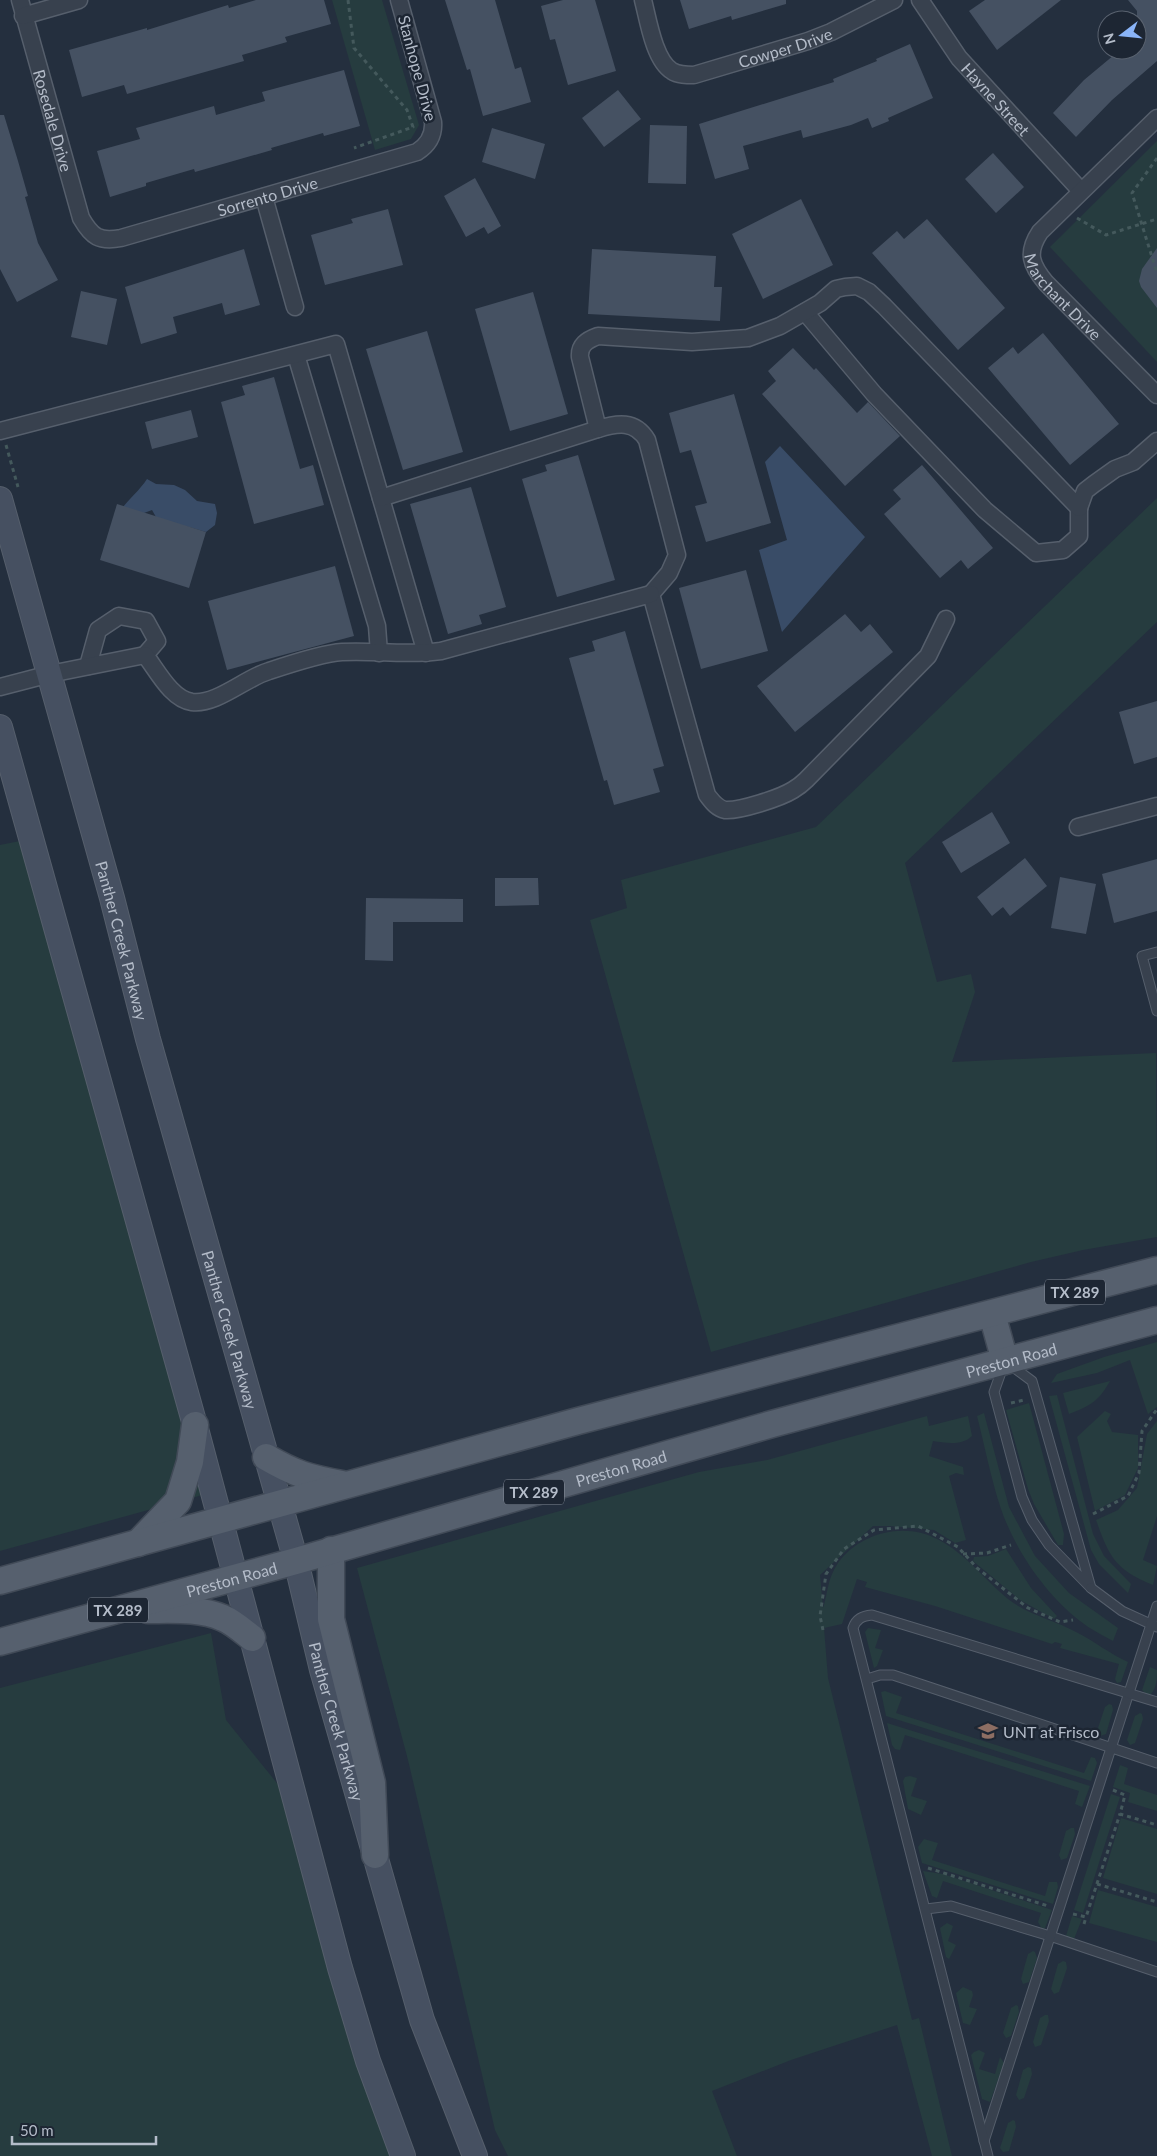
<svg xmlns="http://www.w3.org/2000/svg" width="1157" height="2156" font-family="Lato,sans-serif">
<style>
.green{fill:#263c3f}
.water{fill:#394c67}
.building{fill:#455162}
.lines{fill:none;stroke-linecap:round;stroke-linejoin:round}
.service-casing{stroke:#565f6c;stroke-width:11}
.minor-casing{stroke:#565f6c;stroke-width:19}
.secondary-casing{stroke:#565f6c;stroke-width:26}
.primary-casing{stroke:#414a57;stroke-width:29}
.path{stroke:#44595c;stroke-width:3;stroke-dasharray:4 4;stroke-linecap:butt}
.service{stroke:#38414e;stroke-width:9}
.minor{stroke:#38414e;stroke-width:16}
.secondary{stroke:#465061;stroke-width:24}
.primary{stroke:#56606e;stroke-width:26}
.labels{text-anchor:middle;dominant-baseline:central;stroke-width:5;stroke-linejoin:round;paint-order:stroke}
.shield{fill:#1d2633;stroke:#878f9c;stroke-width:1}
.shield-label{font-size:15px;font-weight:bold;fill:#b4bcc9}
.street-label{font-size:16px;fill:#b4bcc9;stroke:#1d2633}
.poi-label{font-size:16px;fill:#b4bcc9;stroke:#1d2633;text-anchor:start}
</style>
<rect width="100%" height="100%" fill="#242f3e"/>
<g class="green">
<polygon points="332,0 382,0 419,125 411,139 375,150"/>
<polygon points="1157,141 1157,362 1050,247"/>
<polygon points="1157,498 1157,622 905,863 937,982 971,974 975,992 952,1062 1156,1053 1157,1237 1083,1250 1031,1262 711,1352 590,920 627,908 621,880 816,827"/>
<polygon points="20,841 206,1494 0,1551 0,845"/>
<polygon points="1157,1342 1157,1407 1148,1414 1130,1360 1097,1373 1051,1383 1057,1374 1104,1357"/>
<path d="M1110 1381C1099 1401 1090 1406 1069 1414L1063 1393Z"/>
<polygon points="1057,1395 1093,1534 1104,1556 1131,1584 1128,1593 1099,1564 1091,1550 1049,1396"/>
<polygon points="1029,1403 1064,1534 1063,1545 1058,1545 1034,1504 1028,1489 1006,1410"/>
<polygon points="1105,1411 1111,1414 1107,1421 1112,1432 1138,1435 1138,1468 1125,1495 1095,1511 1077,1437"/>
<path d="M984 1413 1009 1507 1035 1556 1069 1593 1118 1628 1113 1641C1102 1635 1090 1629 1080 1621 1046 1595 1015 1550 1001 1509 991 1479 985 1447 977 1416Z"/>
<path d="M927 1416 929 1426 968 1416 972 1436C962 1446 946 1443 933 1441L929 1456 963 1467 964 1475 956 1473 949 1476 966 1540 955 1543 934 1530 890 1526H873L820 1575 823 1608C828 1593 827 1579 838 1563 860 1532 906 1521 939 1540 966 1554 985 1580 1008 1599 1028 1615 1055 1620 1076 1632 1094 1641 1110 1654 1128 1662L1121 1682 1117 1683 1115 1679 1119 1664 1060 1648 1062 1644 1055 1642 1052 1644 935 1606 865 1587 867 1582 857 1579 842 1624 824 1628 828 1678 912 2020 919 2018 952 2156H932L897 2025 791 2060 712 2091 737 2156H508L495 2130 408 1760 357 1568 699 1472 767 1460Z"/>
<path d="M1157 1421V1516L1143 1560 1157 1566 1153 1585C1115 1570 1109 1556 1096 1520L1118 1510 1137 1488 1147 1434Z"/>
<polygon points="1006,1549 1031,1588 1057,1616 1054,1619 1020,1600 973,1561 974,1557 988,1556"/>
<polygon points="868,1628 881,1630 875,1648 883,1650 877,1666 874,1668 865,1632"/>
<polygon points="211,1633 226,1720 293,1803 391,2156 0,2156 0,1688"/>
<path d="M1150 1667 1157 1670C1157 1678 1157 1687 1151 1694H1146L1142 1690Z"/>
<polygon points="885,1691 902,1697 896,1713 1084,1773 1091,1757 1095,1758 1097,1763 1091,1781 886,1716 881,1692"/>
<polygon points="1109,1704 1112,1705 1113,1710 1106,1734 1100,1736 1097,1731 1105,1707"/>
<polygon points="1140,1713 1142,1714 1143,1719 1135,1743 1130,1745 1127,1740 1135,1716"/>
<polygon points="887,1723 1090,1786 1082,1807 1075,1804 1079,1791 905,1735 900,1750 895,1749 892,1745"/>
<polygon points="1120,1765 1128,1768 1124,1784 1157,1795 1157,1811 1128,1802 1130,1793 1113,1787"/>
<polygon points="910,1776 917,1778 911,1796 927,1801 921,1815 908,1809 903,1781 905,1777"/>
<polygon points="1111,1794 1120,1797 1083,1913 1074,1910"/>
<polygon points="1121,1818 1157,1829 1157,1894 1103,1878"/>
<polygon points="1071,1828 1074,1828 1075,1834 1067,1858 1061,1860 1059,1855 1066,1831"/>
<polygon points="924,1839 938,1843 932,1860 1045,1896 1049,1882 1057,1882 1058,1887 1053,1904 922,1863 918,1847"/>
<polygon points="923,1871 943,1874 1052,1910 1045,1928 1042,1929 1038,1922 1041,1913 943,1881 937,1898 932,1896"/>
<polygon points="1098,1890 1157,1907 1157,1942 1089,1923"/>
<polygon points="1072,1916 1082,1919 1074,1939 1069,1940 1066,1936"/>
<polygon points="947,1923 953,1926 948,1941 956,1945 949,1959 946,1957 940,1928"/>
<polygon points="1033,1951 1035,1952 1037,1958 1029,1982 1023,1984 1021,1979 1028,1954"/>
<polygon points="1063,1961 1066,1962 1067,1968 1059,1992 1054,1994 1051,1989 1058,1964"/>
<polygon points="963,1987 972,1991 973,1995 969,2007 977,2009 970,2025 963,2023 956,1993"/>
<polygon points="1016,2005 1018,2006 1019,2012 1011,2036 1006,2038 1003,2033 1011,2008"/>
<polygon points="1045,2015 1048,2015 1049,2021 1041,2045 1035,2047 1033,2042 1040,2018"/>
<polygon points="979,2050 985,2053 979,2069 995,2074 1000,2057 1004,2063 990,2102 982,2099 971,2055 974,2052"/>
<polygon points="1028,2067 1031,2068 1032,2074 1024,2098 1019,2100 1016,2095 1023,2070"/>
<polygon points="1013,2120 1015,2121 1016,2127 1009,2151 1003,2152 1000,2148 1008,2123"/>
</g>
<g class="water">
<polygon points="780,446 865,537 782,632 759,550 787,540 765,462"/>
<path d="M147 479 156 484 174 485 185 490 197 501 215 504 217 513 215 525 206 532 189 527 160 524 152 510 144 513 119 512C128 500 139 491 147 479Z"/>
</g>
<g class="building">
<polygon points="256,0 324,0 331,24 285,37 287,42 242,55 244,61 127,94 124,85 82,97 69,50 147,28 147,30 228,5 229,8"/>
<polygon points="445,0 495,0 515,69 521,67 531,102 483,116 470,69 467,70"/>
<polygon points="563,0 595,0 616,71 568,85 555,39 550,40 541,6"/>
<polygon points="680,0 786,0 786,4 732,20 731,16 689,29"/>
<polygon points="985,0 1061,0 997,50 969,11"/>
<polygon points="1128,0 1157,0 1157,61 1112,100 1076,137 1053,113 1084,80 1120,50 1137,50 1137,11"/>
<polygon points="910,44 933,98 888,118 889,121 872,128 868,118 851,125 803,138 801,130 743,146 749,169 715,179 699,124 834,82 833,79 877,61 876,59"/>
<polygon points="344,70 360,126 324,136 323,133 271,148 272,150 195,172 194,169 146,183 146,186 110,197 97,151 140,139 136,128 214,106 216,115 265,101 262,92"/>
<polygon points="618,90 641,119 604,147 582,118"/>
<polygon points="0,115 4,115 18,161 28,196 25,197 38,243 58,280 17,302 0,269"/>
<polygon points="650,125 687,126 686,184 648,183"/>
<polygon points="492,128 545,144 535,179 482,162"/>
<polygon points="993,153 1024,187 996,213 965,179"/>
<polygon points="475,178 501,226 488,234 484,227 466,237 444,196"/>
<polygon points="801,199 833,265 763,299 732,234"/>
<polygon points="388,209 403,265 325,285 311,235 353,223 351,219"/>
<polygon points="927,219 1005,308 958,350 872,253 897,231 904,239"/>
<polygon points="1157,248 1157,308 1141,287 1139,281 1142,269"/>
<polygon points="244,249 260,305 225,315 222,303 173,317 177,333 141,344 125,287"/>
<polygon points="592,249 716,256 714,287 722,287 720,321 588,314"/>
<polygon points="81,291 117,299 107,345 71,337"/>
<polygon points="533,292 568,414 510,431 475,309"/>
<polygon points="427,331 463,452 403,470 366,349"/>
<polygon points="1043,333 1119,424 1070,465 988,368 1013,347 1018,354"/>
<polygon points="793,348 814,370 816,368 857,413 868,402 900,436 845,486 762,394 776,381 768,371"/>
<polygon points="274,377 300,469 313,465 324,505 254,524 221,402 245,395 242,386"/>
<polygon points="734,394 771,523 706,542 695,506 707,503 691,450 680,453 669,413"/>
<polygon points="191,410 198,437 152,449 145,422"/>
<polygon points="578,455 615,580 557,597 522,479 547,471 545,465"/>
<polygon points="922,465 993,548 968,569 961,560 940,578 884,514 901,499 893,490"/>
<polygon points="471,487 506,607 479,615 482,624 448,634 410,504"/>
<polygon points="117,504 206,532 189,588 100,560"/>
<polygon points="335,566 354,636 227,670 208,601"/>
<polygon points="746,570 768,651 701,669 679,588"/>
<polygon points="845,614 861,632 870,624 893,652 795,732 757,686"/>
<polygon points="625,631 664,766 653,769 660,792 614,805 607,780 604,781 569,658 595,651 592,641"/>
<polygon points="1157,701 1157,757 1134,764 1119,712"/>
<polygon points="992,812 1010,843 961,873 942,842"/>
<polygon points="1025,858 1047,886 1010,916 1003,907 992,916 977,897"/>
<polygon points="1157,859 1157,911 1114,923 1102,874"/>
<polygon points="1060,877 1096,884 1086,934 1051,928"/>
<polygon points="495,878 538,878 539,905 495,906"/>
<polygon points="366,898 463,899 463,922 393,922 393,961 365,960"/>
</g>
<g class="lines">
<defs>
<g id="service">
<polyline points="1157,952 1142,956 1157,1011"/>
<polygon points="1005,1361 1032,1381 1091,1588 1049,1545 1032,1520 1022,1497 994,1392"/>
<polyline points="1091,1588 1122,1611 1157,1627"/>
<polyline points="867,1679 880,1675 893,1675 1157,1763"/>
<polyline points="926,1909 951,1906 1050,1936 1157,1972"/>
<polyline points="984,2141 1157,1606"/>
<path d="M988 2156 853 1628C856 1619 862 1616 872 1615L1157 1702"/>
</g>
<g id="minor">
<path id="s1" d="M20 0 81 218C92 237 99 242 121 238L417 152C428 145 434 135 433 122L399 0"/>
<path id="s2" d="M643 0C648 19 654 60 672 71 678 75 687 75 694 75L808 41 831 32 894 0"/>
<path id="s3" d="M920 0 959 58 1081 191"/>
<polyline points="23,16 79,0"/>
<path id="s4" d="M1157 118 1040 232C1026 253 1031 265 1046 283L1157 395"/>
<polyline points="264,197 295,307"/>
<polyline points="805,312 874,394 985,510 1036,553 1063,550 1079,536 1079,508"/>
<polyline points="296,355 377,626 379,653"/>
<polyline points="0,431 336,344 426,653"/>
<polyline points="381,498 598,429"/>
<path d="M946 619 928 656 806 780C802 784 798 787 793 790 780 798 740 811 725 810 716 808 712 801 707 795L651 594 669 573 677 555 647 440C635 420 617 423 598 429L580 357C579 345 587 340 598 336L692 342 748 338 780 326 820 303 836 289 845 287 857 286 869 292 884 306 1079 508 1085 491 1094 484 1115 469 1133 462 1157 441"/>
<polyline points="88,666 98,630 119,616 146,621 157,641 145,655"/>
<path d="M0 687 50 674 145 655C157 670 171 699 192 702 217 705 245 678 269 671 287 665 324 653 342 652 375 650 408 656 441 651L651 594"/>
<polyline points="1078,827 1157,806"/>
</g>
<g id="secondary">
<path id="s5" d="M0 499 112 898 148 1039 296 1561 322 1670 422 2020 475 2156"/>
<polyline points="0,727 195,1425 340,1968 368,2061 403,2156"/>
</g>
<g id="primary">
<polyline points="992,1314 1005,1361"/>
<path d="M266 1457C295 1474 309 1478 342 1484"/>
<polyline points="138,1543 178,1501 190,1462 195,1425"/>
<polyline points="331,1550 331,1619 372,1783 375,1855"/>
<polyline points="0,1581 578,1421 1157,1270"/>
<path d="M148 1610C173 1610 200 1608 223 1618 233 1622 243 1631 252 1638"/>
<path id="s6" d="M0 1642 296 1561 772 1424 1157 1320"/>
</g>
</defs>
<use href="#service" class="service-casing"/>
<use href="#minor" class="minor-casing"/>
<use href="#secondary" class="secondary-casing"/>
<use href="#primary" class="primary-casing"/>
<g class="path">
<polyline points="348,0 354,48 407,110 413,127 354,148"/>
<polyline points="1157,158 1132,193 1157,273"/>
<polyline points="1077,218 1106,235 1157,219"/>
<polyline points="6,445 18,487"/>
<polyline points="1011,1403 1024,1400"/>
<polyline points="1093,1514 1128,1496 1139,1473 1142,1431 1157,1409"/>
<polyline points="963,1554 987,1553 1011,1545"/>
<polyline points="823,1630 820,1616 826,1574 844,1549 874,1530 918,1526 958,1547 977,1568 1028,1608 1060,1622 1073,1620"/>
<polyline points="1113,1790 1125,1795 1120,1814 1157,1825"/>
<polyline points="928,1868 1048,1906"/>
<polyline points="1097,1884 1157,1902"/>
<polyline points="1073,1914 1086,1917 1120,1814"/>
<polyline points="1084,1924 1086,1917"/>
</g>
<use href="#service" class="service"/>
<use href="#minor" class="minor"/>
<use href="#secondary" class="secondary"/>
<use href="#primary" class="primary"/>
</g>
<defs>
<symbol id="university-bare" viewBox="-9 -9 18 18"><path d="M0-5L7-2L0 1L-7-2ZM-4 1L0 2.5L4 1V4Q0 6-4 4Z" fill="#8d6e63" stroke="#1d2633" stroke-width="2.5" paint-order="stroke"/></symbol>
</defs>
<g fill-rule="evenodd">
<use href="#university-bare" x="974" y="1717" width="28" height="28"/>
</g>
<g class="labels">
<g class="shield">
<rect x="1045" y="1279.5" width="60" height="25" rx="4"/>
<rect x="504" y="1479.5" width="60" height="25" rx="4"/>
<rect x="88" y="1597.5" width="60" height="25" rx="4"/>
</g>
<g class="shield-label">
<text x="1075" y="1292">TX 289</text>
<text x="534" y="1492">TX 289</text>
<text x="118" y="1610">TX 289</text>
</g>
<g class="street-label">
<text stroke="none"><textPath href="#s2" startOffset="196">Cowper Drive</textPath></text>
<text transform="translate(418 68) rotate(75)">Stanhope Drive</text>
<text stroke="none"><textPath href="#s3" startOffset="125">Hayne Street</textPath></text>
<text stroke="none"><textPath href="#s1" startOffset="125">Rosedale Drive</textPath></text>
<text stroke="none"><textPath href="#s1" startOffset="428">Sorrento Drive</textPath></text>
<text stroke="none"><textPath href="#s4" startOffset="241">Marchant Drive</textPath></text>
<text stroke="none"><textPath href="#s5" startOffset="458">Panther Creek Parkway</textPath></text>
<text stroke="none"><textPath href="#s5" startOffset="862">Panther Creek Parkway</textPath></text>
<text stroke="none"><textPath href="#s6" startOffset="1050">Preston Road</textPath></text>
<text stroke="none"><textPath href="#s6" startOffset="645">Preston Road</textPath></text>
<text stroke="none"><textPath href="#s6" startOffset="240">Preston Road</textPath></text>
<text stroke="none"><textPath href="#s5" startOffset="1268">Panther Creek Parkway</textPath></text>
</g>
<g class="poi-label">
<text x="1003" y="1731">UNT at Frisco</text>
</g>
</g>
<g transform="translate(1122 35) rotate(254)"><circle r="24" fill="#1d2633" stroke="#59626f"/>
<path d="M0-4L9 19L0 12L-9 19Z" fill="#8ab4f8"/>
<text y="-8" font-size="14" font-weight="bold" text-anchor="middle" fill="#b4bcc9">N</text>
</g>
<path d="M12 2136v8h144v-8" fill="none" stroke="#b4bcc9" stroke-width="2.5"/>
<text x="20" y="2136" font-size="15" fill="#b4bcc9" stroke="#1d2633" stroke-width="4" paint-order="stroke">50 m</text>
</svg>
